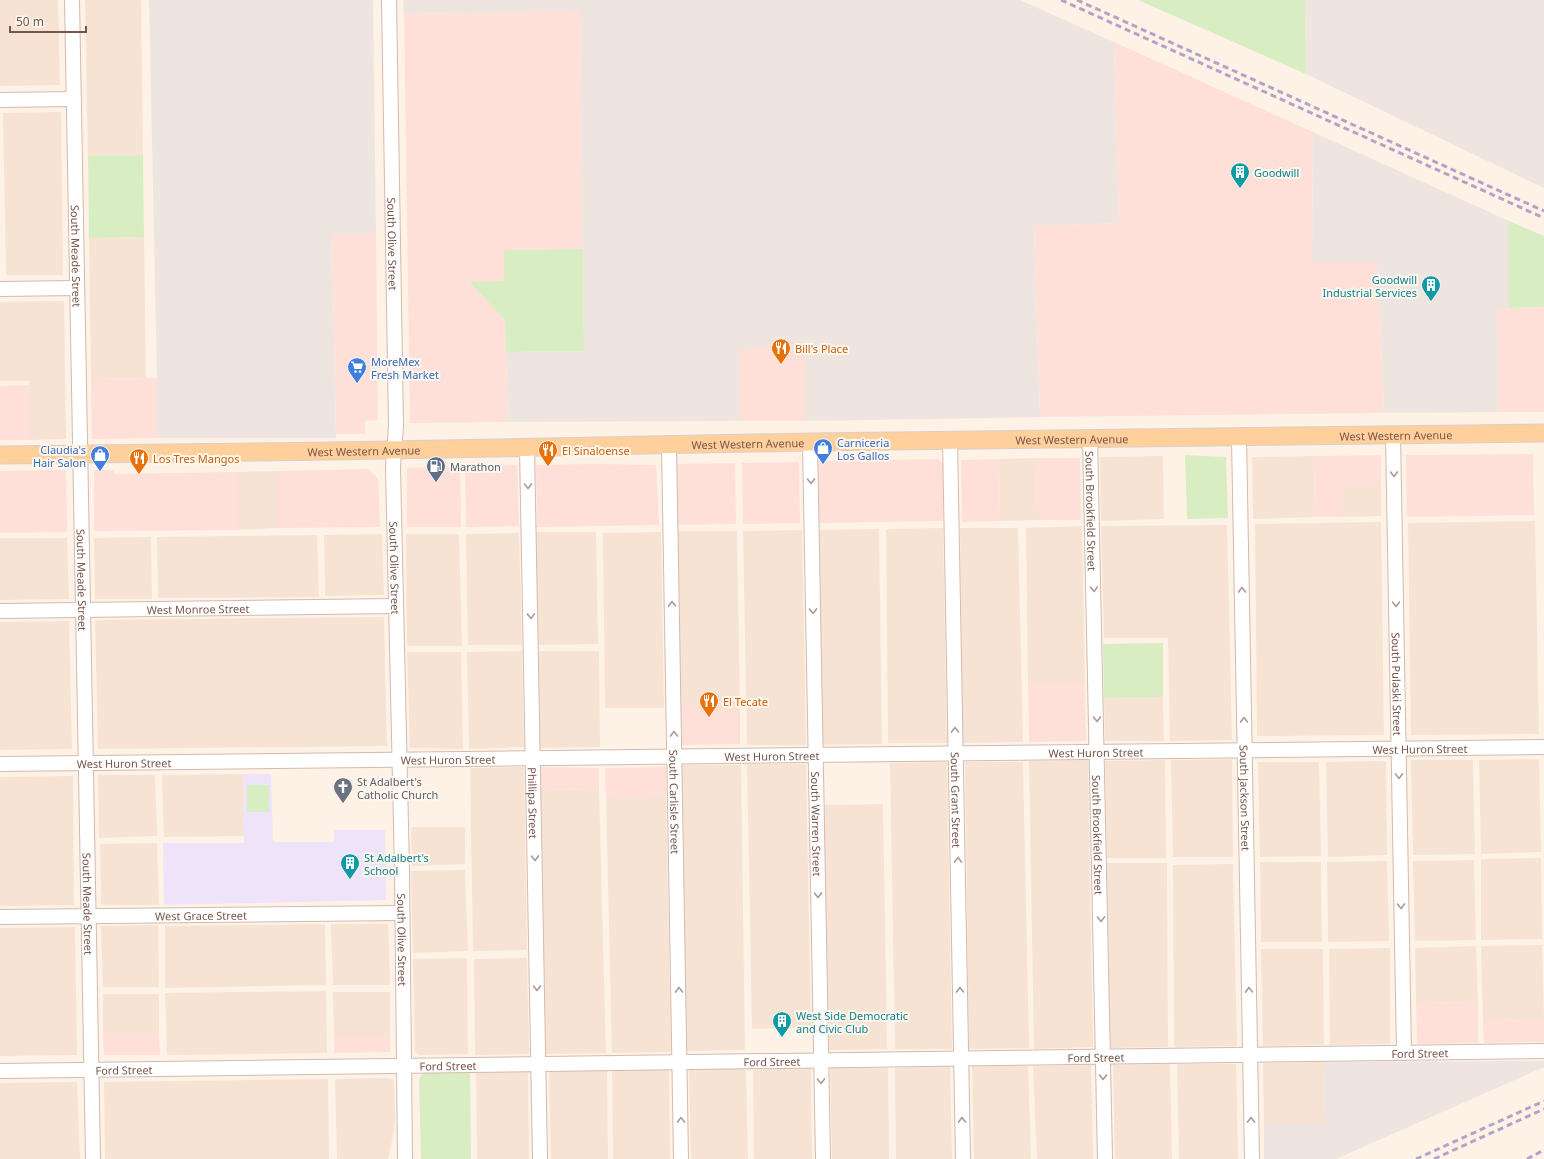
<svg xmlns="http://www.w3.org/2000/svg" width="1544" height="1159" font-family="'Noto Sans',sans-serif">
<style>
.residential{fill:#f6e3d4}
.commercial{fill:#fee0d9}
.industrial{fill:#eee5e0}
.education{fill:#efe3fa}
.green{fill:#d9edc3}
.lines{fill:none;stroke-linecap:round;stroke-linejoin:round}
.minor-casing{stroke:#d3baae;stroke-width:16}
.major-casing{stroke:#d9cfcc;stroke-width:19}
.minor{stroke:#fff;stroke-width:14}
.major{stroke:#ffcf9c;stroke-width:17}
.rail{stroke:#b3a3c9;stroke-width:3;stroke-dasharray:6 4;stroke-linecap:butt}
.oneway{stroke:#af9992}
.labels{text-anchor:middle;dominant-baseline:central;stroke-width:4;stroke-linejoin:round;paint-order:stroke}
.culture-label{font-size:11px;fill:#0d838f;stroke:#fff6ee;text-anchor:start}
.street-label{font-size:11px;fill:#795549;stroke:#fff6ee}
.food-label{font-size:11px;fill:#c56008;stroke:#fff6ee;text-anchor:start}
.shop-label{font-size:11px;fill:#366cbe;stroke:#fff6ee;text-anchor:start}
.service-label{font-size:11px;fill:#4e5e75;stroke:#fff6ee;text-anchor:start}
.worship-label{font-size:11px;fill:#5b616d;stroke:#fff6ee;text-anchor:start}
</style>
<rect width="100%" height="100%" fill="#fef2e6"/>
<g class="residential">
<polygon points="0,0 58,0 60,85 0,86"/>
<polygon points="85,0 141,0 143,155 88,156"/>
<polygon points="61,112 63,275 6,275 3,113"/>
<polygon points="144,237 146,378 91,379 89,238"/>
<polygon points="64,301 66,439 29,440 29,381 0,381 0,302"/>
<polygon points="1163,456 1164,519 1101,521 1100,457"/>
<polygon points="1314,456 1315,517 1253,519 1252,457"/>
<polygon points="1036,458 1037,520 1000,521 999,459"/>
<polygon points="277,471 277,528 238,530 238,472"/>
<polygon points="1381,486 1381,516 1340,517 1340,487"/>
<polygon points="1535,521 1539,734 1411,735 1408,523"/>
<polygon points="1381,522 1384,735 1257,736 1255,524"/>
<polygon points="1227,525 1232,740 1170,741 1168,638 1104,638 1101,526"/>
<polygon points="1082,526 1085,683 1028,683 1026,528"/>
<polygon points="943,528 947,743 888,743 886,529"/>
<polygon points="960,528 1018,528 1023,742 963,743"/>
<polygon points="879,529 882,744 822,745 819,530"/>
<polygon points="802,530 806,745 747,745 743,531"/>
<polygon points="677,531 737,531 740,704 681,705"/>
<polygon points="536,532 596,532 598,644 538,645"/>
<polygon points="661,532 664,708 605,708 603,533"/>
<polygon points="519,533 522,645 468,645 466,534"/>
<polygon points="382,534 384,595 325,596 324,535"/>
<polygon points="406,534 459,534 462,646 407,646"/>
<polygon points="317,535 319,597 158,598 157,537"/>
<polygon points="151,537 152,599 95,599 94,538"/>
<polygon points="0,538 67,538 69,599 0,600"/>
<polygon points="384,617 387,746 98,749 95,620"/>
<polygon points="69,621 72,749 0,750 0,622"/>
<polygon points="522,651 524,747 469,749 467,652"/>
<polygon points="539,651 599,651 600,747 540,748"/>
<polygon points="407,652 461,652 463,749 410,748"/>
<polygon points="1163,697 1164,741 1105,741 1104,698"/>
<polygon points="1232,759 1233,857 1173,857 1171,760"/>
<polygon points="1539,759 1541,852 1481,854 1479,760"/>
<polygon points="1088,760 1093,1047 1034,1049 1029,761"/>
<polygon points="1165,760 1166,858 1107,858 1105,761"/>
<polygon points="1411,760 1473,760 1475,854 1413,855"/>
<polygon points="1386,761 1387,855 1328,857 1326,762"/>
<polygon points="947,762 952,1049 895,1049 890,763"/>
<polygon points="965,762 1023,762 1029,1048 969,1049"/>
<polygon points="1258,762 1319,762 1321,856 1260,857"/>
<polygon points="747,764 806,764 811,1028 752,1029"/>
<polygon points="682,765 741,765 745,1050 687,1051"/>
<polygon points="524,767 527,950 473,951 470,768"/>
<polygon points="243,774 244,836 164,837 162,775"/>
<polygon points="98,775 155,775 157,836 99,838"/>
<polygon points="73,776 74,905 0,906 0,777"/>
<polygon points="599,789 606,1053 546,1054 541,790"/>
<polygon points="666,796 671,1052 612,1053 606,797"/>
<polygon points="883,804 887,1049 829,1050 824,805"/>
<polygon points="411,827 465,827 465,864 412,866"/>
<polygon points="157,843 159,905 101,905 100,844"/>
<polygon points="1541,858 1542,939 1481,940 1481,859"/>
<polygon points="1474,860 1476,940 1415,941 1413,861"/>
<polygon points="1387,861 1389,941 1328,942 1327,862"/>
<polygon points="1260,862 1321,862 1322,942 1261,942"/>
<polygon points="1167,863 1168,1047 1110,1048 1107,863"/>
<polygon points="1233,864 1237,1046 1174,1047 1173,865"/>
<polygon points="465,870 468,951 413,953 411,871"/>
<polygon points="325,924 326,985 165,988 165,926"/>
<polygon points="331,924 388,924 390,985 333,985"/>
<polygon points="158,925 159,987 103,987 101,926"/>
<polygon points="75,927 77,1055 0,1056 0,928"/>
<polygon points="1542,945 1544,1020 1483,1021 1481,946"/>
<polygon points="1476,946 1478,1002 1416,1003 1415,948"/>
<polygon points="1390,948 1390,1044 1330,1045 1329,949"/>
<polygon points="1261,949 1323,949 1324,1045 1263,1046"/>
<polygon points="467,958 468,1054 419,1055 415,1052 413,959"/>
<polygon points="527,958 529,1054 475,1055 474,959"/>
<polygon points="326,991 327,1053 167,1055 165,993"/>
<polygon points="333,992 390,992 390,1037 334,1037"/>
<polygon points="103,994 159,994 159,1033 103,1034"/>
<polygon points="1324,1062 1325,1124 1264,1125 1263,1063"/>
<polygon points="1170,1064 1172,1159 1115,1159 1113,1065"/>
<polygon points="1177,1064 1236,1064 1238,1159 1179,1159"/>
<polygon points="1091,1065 1093,1159 1037,1159 1033,1066"/>
<polygon points="972,1066 1028,1066 1031,1159 974,1159"/>
<polygon points="950,1067 952,1159 896,1159 895,1068"/>
<polygon points="811,1068 812,1159 754,1159 753,1070"/>
<polygon points="830,1068 888,1068 889,1159 832,1159"/>
<polygon points="689,1069 746,1069 748,1159 691,1159"/>
<polygon points="607,1070 608,1159 551,1159 549,1071"/>
<polygon points="612,1070 669,1070 670,1159 613,1159"/>
<polygon points="528,1071 529,1159 477,1159 476,1072"/>
<polygon points="389,1078 394,1080 395,1121 393,1136 388,1159 337,1159 335,1079"/>
<polygon points="328,1079 329,1159 105,1159 104,1082"/>
<polygon points="77,1082 80,1159 0,1159 0,1083"/>
</g>
<g class="commercial">
<polygon points="580,11 583,249 504,250 504,282 469,282 505,320 508,422 410,423 404,14"/>
<polygon points="1114,42 1313,132 1312,262 1378,262 1384,413 1040,417 1034,226 1119,223"/>
<polygon points="376,233 378,420 365,421 365,434 336,434 332,234"/>
<polygon points="1544,307 1544,412 1498,412 1497,308"/>
<polygon points="806,346 806,421 740,421 739,347"/>
<polygon points="157,378 157,438 92,439 91,379"/>
<polygon points="29,385 29,440 0,440 0,386"/>
<polygon points="1533,454 1534,515 1407,517 1406,455"/>
<polygon points="1381,455 1381,486 1340,487 1340,517 1315,517 1314,456"/>
<polygon points="1036,458 1080,458 1081,520 1037,520"/>
<polygon points="938,459 943,464 943,521 819,523 818,461"/>
<polygon points="999,459 1000,521 962,522 961,460"/>
<polygon points="799,462 800,523 743,524 742,463"/>
<polygon points="735,463 736,524 678,525 677,464"/>
<polygon points="596,464 656,465 659,525 537,527 536,465"/>
<polygon points="517,465 519,526 466,527 465,466"/>
<polygon points="460,466 461,527 407,527 407,468"/>
<polygon points="369,469 378,479 380,527 277,528 277,471"/>
<polygon points="66,470 67,532 0,533 0,471"/>
<polygon points="94,470 114,470 114,474 238,472 238,530 94,531"/>
<polygon points="1028,683 1085,683 1086,741 1029,742"/>
<polygon points="740,704 740,744 682,745 681,705"/>
<polygon points="541,767 599,768 599,789 541,790"/>
<polygon points="666,767 666,796 606,797 605,768"/>
<polygon points="1478,1002 1478,1043 1417,1044 1416,1003"/>
<polygon points="1544,1020 1544,1042 1484,1043 1483,1021"/>
<polygon points="159,1033 160,1055 104,1055 103,1034"/>
<polygon points="334,1037 390,1037 390,1052 334,1053"/>
</g>
<g class="industrial">
<polygon points="149,0 373,0 376,233 332,234 336,438 157,438 157,378"/>
<polygon points="403,0 1020,0 1114,42 1119,223 1034,226 1040,417 806,421 806,346 740,348 740,421 508,422 506,352 584,351 580,11 404,14"/>
<polygon points="1305,0 1544,0 1544,188 1306,74"/>
<polygon points="1313,132 1509,221 1509,308 1497,308 1498,412 1384,413 1378,262 1312,262"/>
<polygon points="1544,1061 1544,1067 1336,1159 1264,1159 1264,1125 1325,1124 1324,1062"/>
</g>
<polygon class="education" points="243,774 271,774 273,842 334,842 334,830 385,830 386,900 164,905 163,843 244,843"/>
<g class="green">
<polygon points="1138,0 1305,0 1306,74"/>
<polygon points="143,155 144,237 89,238 88,156"/>
<polygon points="1509,221 1544,236 1544,307 1509,308"/>
<polygon points="583,249 584,351 506,352 505,320 469,282 504,281 504,250"/>
<polygon points="1185,455 1226,457 1228,518 1187,519"/>
<polygon points="1163,643 1163,697 1104,698 1103,644"/>
<rect x="247" y="785" width="22" height="27"/>
<polygon points="429,1072 470,1072 471,1159 421,1159 419,1079 423,1073"/>
</g>
<g class="lines">
<defs>
<g id="minor">
<path id="s1" d="M72 0 93 1159"/>
<path id="s2" d="M389 0 396 426 393 467 402 870 405 1159"/>
<polyline points="0,100 74,99"/>
<polyline points="0,289 77,288"/>
<path id="s3" d="M1393 435 1404 1053"/>
<path id="s4" d="M1239 437 1252 1159"/>
<path id="s5" d="M1090 438 1105 1159"/>
<path id="s6" d="M950 440 963 1159"/>
<path id="s7" d="M810 442 823 1159"/>
<path id="s8" d="M669 444 681 1159"/>
<path id="s9" d="M527 447 540 1159"/>
<path id="s10" d="M0 611 396 606"/>
<path id="s11" d="M0 764 1544 747"/>
<path id="s12" d="M0 917 402 913"/>
<path id="s13" d="M0 1071 1544 1051"/>
</g>
<g id="major">
<path id="s14" d="M0 455 332 451 810 442 1544 433"/>
</g>
</defs>
<use href="#minor" class="minor-casing"/>
<use href="#major" class="major-casing"/>
<use href="#minor" class="minor"/>
<use href="#major" class="major"/>
<g class="rail">
<polyline points="1061,0 1544,218"/>
<polyline points="1077,0 1544,211"/>
<polyline points="1416,1159 1544,1101"/>
<polyline points="1434,1159 1544,1109"/>
<polyline points="1527,1159 1544,1150"/>
</g>
</g>
<defs><path id="oneway-chevron" d="M-2-3.5L2.5 0L-2 3.5" fill="none" stroke-width="1.6" stroke-linecap="round" stroke-linejoin="round"/></defs>
<g class="oneway">
<use href="#oneway-chevron" transform="translate(1394 474) rotate(89)"/>
<use href="#oneway-chevron" transform="translate(811 481) rotate(89)"/>
<use href="#oneway-chevron" transform="translate(528 486) rotate(89)"/>
<use href="#oneway-chevron" transform="translate(1094 589) rotate(88)"/>
<use href="#oneway-chevron" transform="translate(1242 590) rotate(-91)"/>
<use href="#oneway-chevron" transform="translate(672 604) rotate(-91)"/>
<use href="#oneway-chevron" transform="translate(1396 604) rotate(89)"/>
<use href="#oneway-chevron" transform="translate(813 611) rotate(89)"/>
<use href="#oneway-chevron" transform="translate(531 616) rotate(88)"/>
<use href="#oneway-chevron" transform="translate(1097 719) rotate(89)"/>
<use href="#oneway-chevron" transform="translate(1244 720) rotate(-91)"/>
<use href="#oneway-chevron" transform="translate(955 730) rotate(-91)"/>
<use href="#oneway-chevron" transform="translate(674 734) rotate(-91)"/>
<use href="#oneway-chevron" transform="translate(1399 776) rotate(89)"/>
<use href="#oneway-chevron" transform="translate(535 858) rotate(89)"/>
<use href="#oneway-chevron" transform="translate(958 860) rotate(-91)"/>
<use href="#oneway-chevron" transform="translate(818 895) rotate(89)"/>
<use href="#oneway-chevron" transform="translate(1401 906) rotate(89)"/>
<use href="#oneway-chevron" transform="translate(1101 919) rotate(89)"/>
<use href="#oneway-chevron" transform="translate(537 988) rotate(89)"/>
<use href="#oneway-chevron" transform="translate(679 990) rotate(-91)"/>
<use href="#oneway-chevron" transform="translate(960 990) rotate(-91)"/>
<use href="#oneway-chevron" transform="translate(1249 990) rotate(-91)"/>
<use href="#oneway-chevron" transform="translate(1103 1077) rotate(89)"/>
<use href="#oneway-chevron" transform="translate(821 1081) rotate(89)"/>
<use href="#oneway-chevron" transform="translate(681 1120) rotate(-91)"/>
<use href="#oneway-chevron" transform="translate(962 1120) rotate(-91)"/>
<use href="#oneway-chevron" transform="translate(1251 1120) rotate(-91)"/>
</g>
<defs>
<symbol id="building-pin" viewBox="-11 -11 22 30"><path d="M0 17L-7.5 6A9.5 9.5 0 1 1 7.5 6Z" fill="#0f9aa8" stroke="#fff6ee"/><path d="M-4-6H4V6H1V3H-1V6H-4ZM-2.5-4.3h1.7v1.8h-1.7ZM.8-4.3h1.7v1.8H.8ZM-2.5-1h1.7V.8h-1.7ZM.8-1h1.7V.8H.8Z" fill="#fff"/></symbol>
<symbol id="restaurant-pin" viewBox="-11 -11 22 30"><path d="M0 17L-7.5 6A9.5 9.5 0 1 1 7.5 6Z" fill="#e8710a" stroke="#fff6ee"/><path d="M-5-6h1v4h1v-4h1v4h1v-4h1v5L-1.5 .5V6h-2V.5L-5-1ZM5-6V6H3V1.5H1.5Q1.5-4 5-6Z" fill="#fff"/></symbol>
<symbol id="supermarket-pin" viewBox="-11 -11 22 30"><path d="M0 17L-7.5 6A9.5 9.5 0 1 1 7.5 6Z" fill="#3f7fe0" stroke="#fff6ee"/><path d="M-6-5.5h2.5l.6 2H6L4.5 2H-2.5L-4.4-4H-6ZM-1.5 3.2a1.3 1.3 0 1 0 .1 0ZM3 3.2a1.3 1.3 0 1 0 .1 0Z" fill="#fff"/></symbol>
<symbol id="shop-pin" viewBox="-11 -11 22 30"><path d="M0 17L-7.5 6A9.5 9.5 0 1 1 7.5 6Z" fill="#3f7fe0" stroke="#fff6ee"/><path d="M-5-2.5h2.3a2.7 3.5 0 0 1 5.4 0H5L5.5 6h-11ZM-1.5-2.5h3a1.5 2.3 0 0 0-3 0Z" fill="#fff"/></symbol>
<symbol id="fuel-pin" viewBox="-11 -11 22 30"><path d="M0 17L-7.5 6A9.5 9.5 0 1 1 7.5 6Z" fill="#5c6f8a" stroke="#fff6ee"/><path d="M-5.5-6h7V0h2V4h1.3V-2.5L3-4.5l.8-.8L6-3V5H2.5V1h-1V6h-7ZM-4.2-4.7v3.2H.2V-4.7Z" fill="#fff"/></symbol>
<symbol id="church-pin" viewBox="-11 -11 22 30"><path d="M0 17L-7.5 6A9.5 9.5 0 1 1 7.5 6Z" fill="#6b7280" stroke="#fff6ee"/><path d="M-1.2-6h2.4v3.5h3.3v2.4h-3.3V6h-2.4V-.1h-3.3v-2.4h3.3Z" fill="#fff"/></symbol>
</defs>
<g fill-rule="evenodd">
<use href="#building-pin" x="1229" y="161" width="22" height="30"/>
<use href="#building-pin" x="1420" y="274" width="22" height="30"/>
<use href="#restaurant-pin" x="770" y="337" width="22" height="30"/>
<use href="#supermarket-pin" x="346" y="356" width="22" height="30"/>
<use href="#shop-pin" x="812" y="437" width="22" height="30"/>
<use href="#restaurant-pin" x="537" y="439" width="22" height="30"/>
<use href="#shop-pin" x="89" y="444" width="22" height="30"/>
<use href="#restaurant-pin" x="128" y="447" width="22" height="30"/>
<use href="#fuel-pin" x="425" y="455" width="22" height="30"/>
<use href="#restaurant-pin" x="698" y="690" width="22" height="30"/>
<use href="#church-pin" x="332" y="776" width="22" height="30"/>
<use href="#building-pin" x="339" y="852" width="22" height="30"/>
<use href="#building-pin" x="771" y="1010" width="22" height="30"/>
</g>
<g class="labels">
<g class="culture-label">
<text x="1254" y="172">Goodwill</text>
<text x="1417" y="279" text-anchor="end">Goodwill<tspan x="1417" dy="13">Industrial Services</tspan></text>
<text x="364" y="857">St Adalbert's<tspan x="364" dy="13">School</tspan></text>
<text x="796" y="1015">West Side Democratic<tspan x="796" dy="13">and Civic Club</tspan></text>
</g>
<g class="street-label">
<text stroke="none"><textPath href="#s2" startOffset="244">South Olive Street</textPath></text>
<text stroke="none"><textPath href="#s1" startOffset="256">South Meade Street</textPath></text>
<text stroke="none"><textPath href="#s14" startOffset="1396">West Western Avenue</textPath></text>
<text stroke="none"><textPath href="#s14" startOffset="1072">West Western Avenue</textPath></text>
<text stroke="none"><textPath href="#s14" startOffset="748">West Western Avenue</textPath></text>
<text stroke="none"><textPath href="#s14" startOffset="364">West Western Avenue</textPath></text>
<text stroke="none"><textPath href="#s5" startOffset="73">South Brookfield Street</textPath></text>
<text stroke="none"><textPath href="#s2" startOffset="568">South Olive Street</textPath></text>
<text stroke="none"><textPath href="#s1" startOffset="580">South Meade Street</textPath></text>
<text stroke="none"><textPath href="#s10" startOffset="198">West Monroe Street</textPath></text>
<text stroke="none"><textPath href="#s3" startOffset="249">South Pulaski Street</textPath></text>
<text stroke="none"><textPath href="#s11" startOffset="1420">West Huron Street</textPath></text>
<text stroke="none"><textPath href="#s11" startOffset="1096">West Huron Street</textPath></text>
<text stroke="none"><textPath href="#s11" startOffset="772">West Huron Street</textPath></text>
<text stroke="none"><textPath href="#s11" startOffset="448">West Huron Street</textPath></text>
<text stroke="none"><textPath href="#s11" startOffset="124">West Huron Street</textPath></text>
<text stroke="none"><textPath href="#s4" startOffset="361">South Jackson Street</textPath></text>
<text stroke="none"><textPath href="#s6" startOffset="360">South Grant Street</textPath></text>
<text stroke="none"><textPath href="#s8" startOffset="358">South Carlisle Street</textPath></text>
<text stroke="none"><textPath href="#s9" startOffset="356">Phillipa Street</textPath></text>
<text stroke="none"><textPath href="#s7" startOffset="382">South Warren Street</textPath></text>
<text stroke="none"><textPath href="#s5" startOffset="397">South Brookfield Street</textPath></text>
<text stroke="none"><textPath href="#s1" startOffset="904">South Meade Street</textPath></text>
<text stroke="none"><textPath href="#s12" startOffset="201">West Grace Street</textPath></text>
<text stroke="none"><textPath href="#s2" startOffset="940">South Olive Street</textPath></text>
<text stroke="none"><textPath href="#s13" startOffset="1420">Ford Street</textPath></text>
<text stroke="none"><textPath href="#s13" startOffset="1096">Ford Street</textPath></text>
<text stroke="none"><textPath href="#s13" startOffset="772">Ford Street</textPath></text>
<text stroke="none"><textPath href="#s13" startOffset="448">Ford Street</textPath></text>
<text stroke="none"><textPath href="#s13" startOffset="124">Ford Street</textPath></text>
</g>
<g class="food-label">
<text x="795" y="348">Bill's Place</text>
<text x="562" y="450">El Sinaloense</text>
<text x="153" y="458">Los Tres Mangos</text>
<text x="723" y="701">El Tecate</text>
</g>
<g class="shop-label">
<text x="371" y="361">MoreMex<tspan x="371" dy="13">Fresh Market</tspan></text>
<text x="837" y="442">Carniceria<tspan x="837" dy="13">Los Gallos</tspan></text>
<text x="86" y="449" text-anchor="end">Claudia's<tspan x="86" dy="13">Hair Salon</tspan></text>
</g>
<g class="service-label">
<text x="450" y="466">Marathon</text>
</g>
<g class="worship-label">
<text x="357" y="781">St Adalbert's<tspan x="357" dy="13">Catholic Church</tspan></text>
</g>
</g>
<path d="M10 26v6h76v-6" fill="none" stroke="#795549" stroke-width="2"/>
<text x="16" y="26" font-size="12" fill="#795549" stroke="#fff6ee" stroke-width="3" paint-order="stroke">50 m</text>
</svg>
